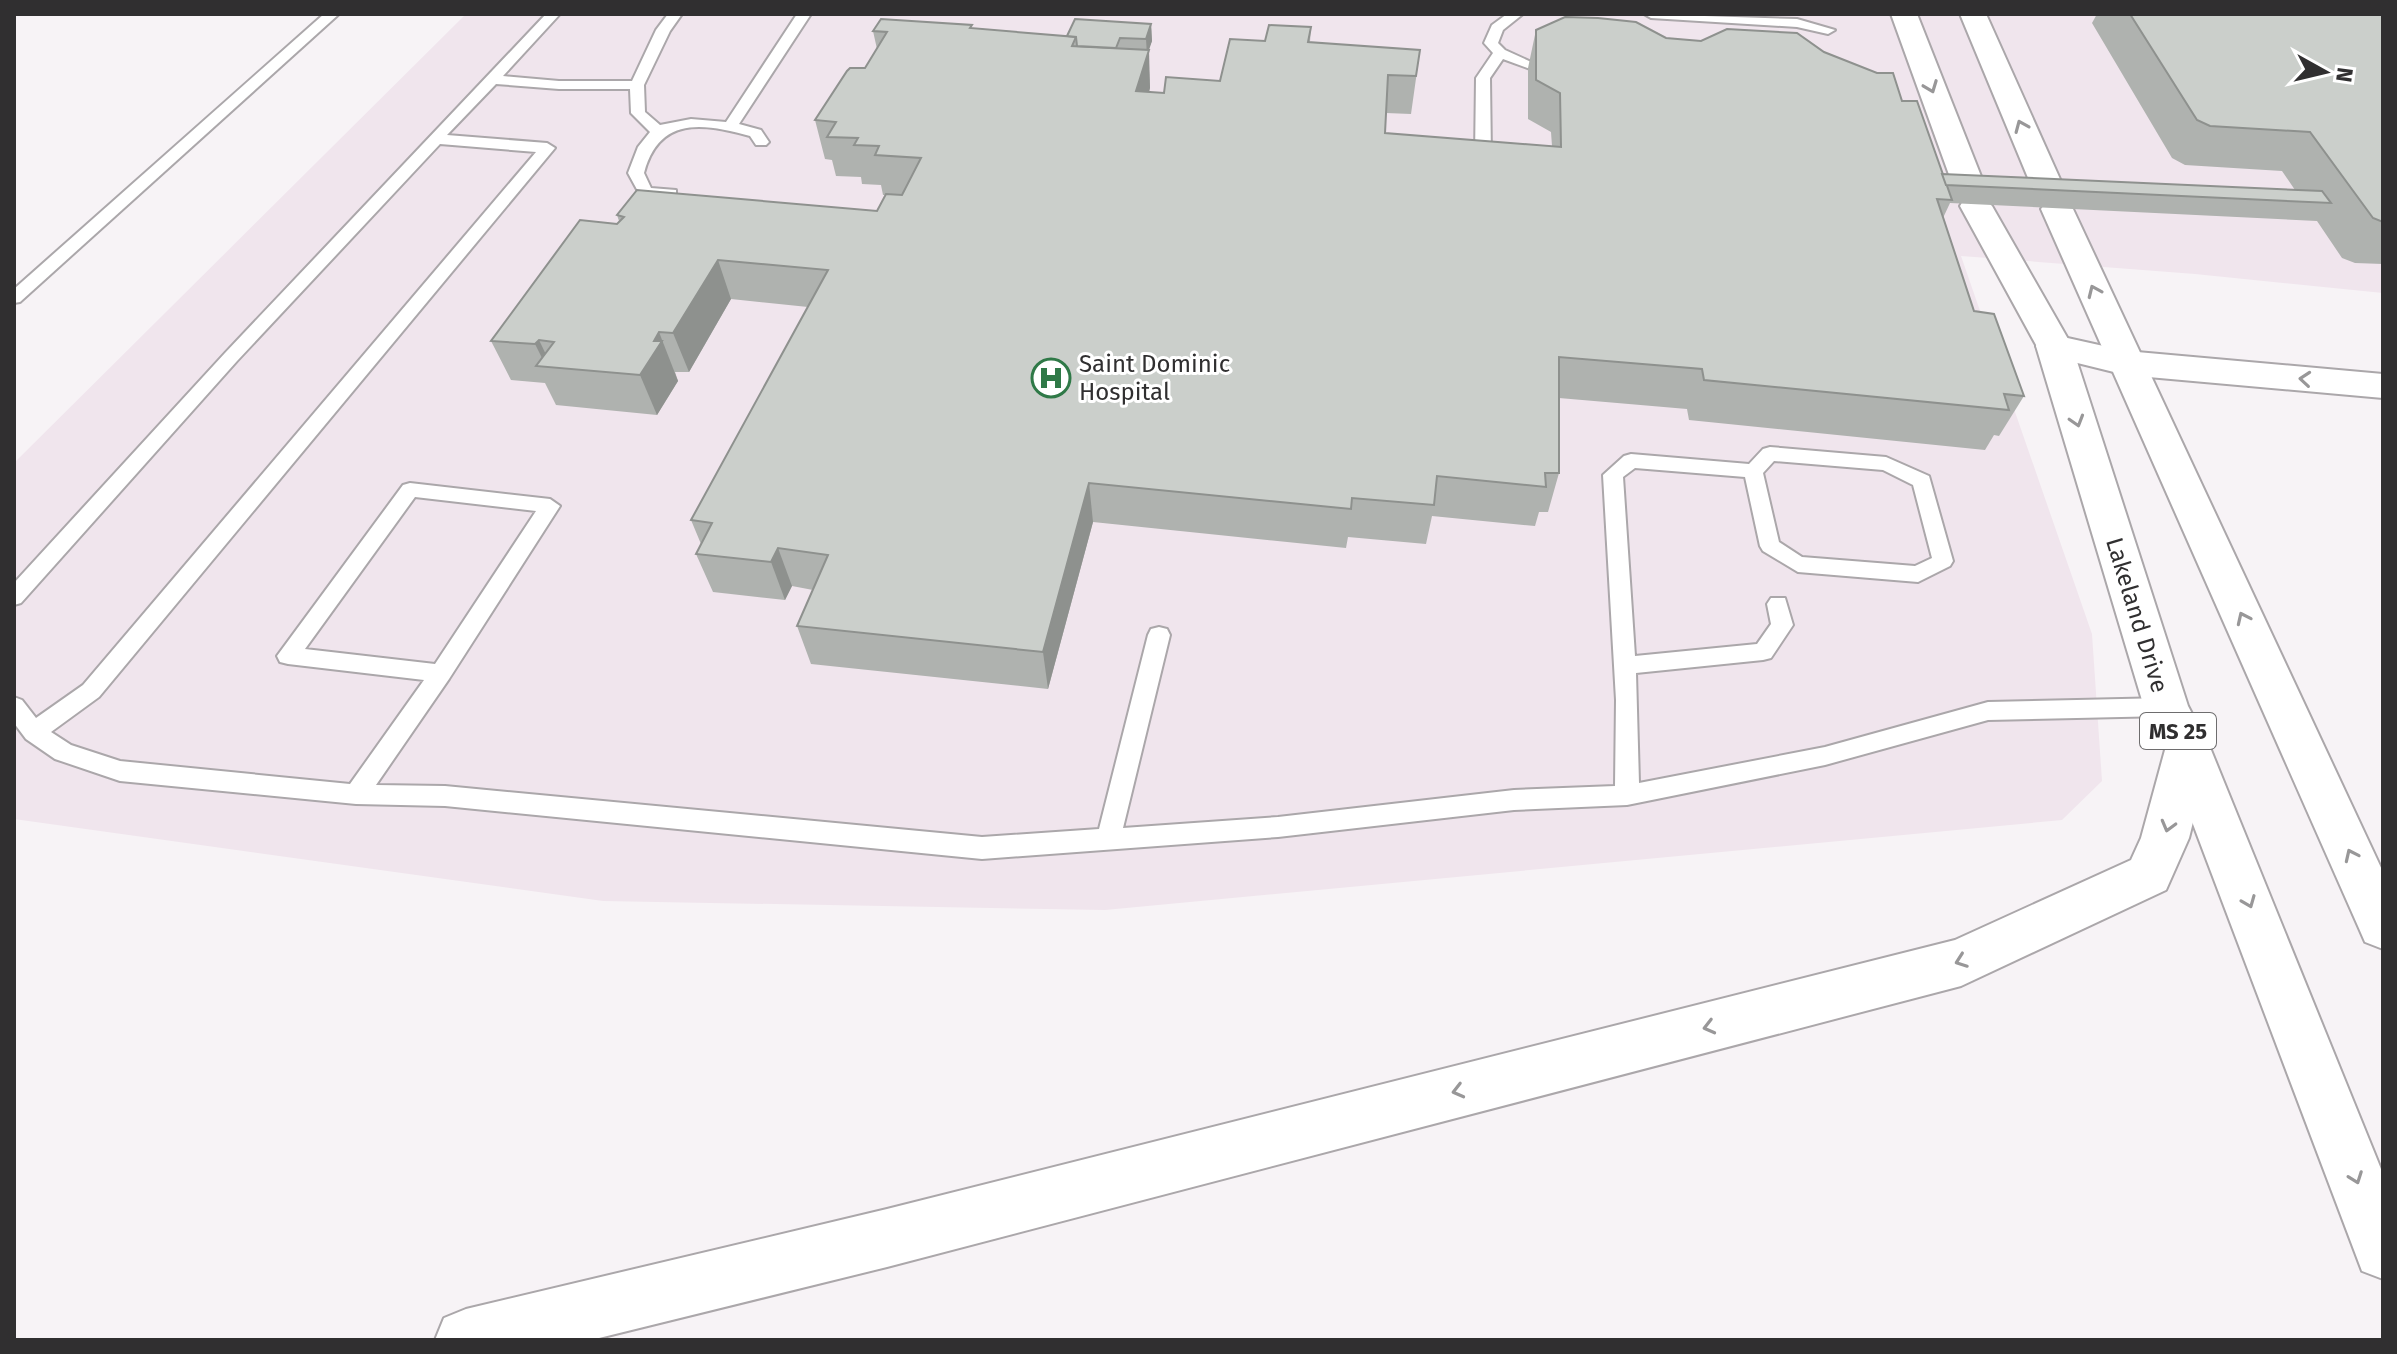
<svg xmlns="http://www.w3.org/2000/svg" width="2397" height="1354" font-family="'Fira Sans',sans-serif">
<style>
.built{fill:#f0e5ed}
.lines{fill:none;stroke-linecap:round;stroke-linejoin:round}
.service-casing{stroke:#aba7aa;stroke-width:4}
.primary-casing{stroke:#aba7aa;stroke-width:4}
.trunk-casing{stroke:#aba7aa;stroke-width:4}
.motorway-casing{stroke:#aba7aa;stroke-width:4}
.service{fill:#fff;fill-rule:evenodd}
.primary{fill:#fff;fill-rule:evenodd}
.trunk{fill:#fff;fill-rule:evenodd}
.motorway{fill:#fff;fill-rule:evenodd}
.wall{fill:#afb2af}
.shaded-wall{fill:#8e918e}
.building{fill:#cbcfcb;stroke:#8e918e;stroke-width:2}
.oneway{stroke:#989798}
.labels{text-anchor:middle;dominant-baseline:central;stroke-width:6;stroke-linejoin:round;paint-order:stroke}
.shield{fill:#fff;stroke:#6e6d6e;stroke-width:2}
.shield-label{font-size:22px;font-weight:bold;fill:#302f30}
.poi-label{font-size:24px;fill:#302f30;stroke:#fff;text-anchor:start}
.street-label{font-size:24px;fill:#302f30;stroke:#fff}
</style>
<rect width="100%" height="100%" fill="#f7f3f6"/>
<polygon class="built" points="466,14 2383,14 2383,293 2195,274 1961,256 2092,634 2102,781 2062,820 1105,910 603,901 14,819 14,463"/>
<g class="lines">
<defs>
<g id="service">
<polygon points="324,14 339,14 20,302 14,303 14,289"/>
<path d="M546 14H560L503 76 559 81H632L656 30 668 14H682L670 31 644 85 645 112 660 125 691 119 726 122 797 14H811L739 124 761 130 769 142 766 145H756L750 136C703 123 659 116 644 173L651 188 676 190V196L640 195 628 173 638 147 650 132 631 113 630 89H559L496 84 447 135 547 143 555 148 99 697 51 732 71 745 120 761 350 784 424 680 288 664 280 662 277 656 403 485 410 483 550 499 560 506 449 679 376 785 445 786 982 837 1099 829 1148 635 1151 629 1159 627 1167 629 1170 635 1123 828 1278 817 1514 790 1615 786 1616 700 1603 475 1624 456 1631 454 1749 464 1763 449 1770 447 1886 457 1929 476 1953 561 1950 566 1918 582 1798 572 1763 551 1760 546 1745 477 1635 468 1623 477 1635 656 1757 644 1771 624 1767 604 1771 598H1785L1793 625 1771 658 1763 660 1636 673 1639 783 1825 747 1988 702 2166 698 2174 701 2177 707 2174 713 2166 716 1988 720 1825 765 1627 805 1514 810 1278 837 982 859 445 806 356 804 120 781 55 759 26 739 14 723V697L22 700 36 718 83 685 536 152 440 144 237 361 21 603 14 605V583L225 353ZM1774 461 1883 470 1913 485 1932 558 1915 566 1802 557 1779 542 1763 473ZM415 497 536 511 435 664 305 649Z"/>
<polygon points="1507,14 1523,14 1503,30 1498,43 1505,50 1540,66 1533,70 1503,59 1490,78 1491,157 1483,162 1475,157 1476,78 1493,53 1484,43 1492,25"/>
<polygon points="1644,14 1797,19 1835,30 1828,34 1797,27 1651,18"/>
</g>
<g id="primary">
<polygon points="1891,14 1917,14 1988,194 1985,199 1992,206 2072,346 2067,354 2054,357 2041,354 1960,206 1963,201 1956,194"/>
<polygon points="1960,14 1986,14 2068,197 2065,201 2073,209 2383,872 2383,949 2365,942 2358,926 2041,209 2044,205 2036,197"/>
</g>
<polygon id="trunk" points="2054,335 2067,338 2072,346 2188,706 2211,750 2383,1174 2383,1279 2362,1271 2165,750 2144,707 2036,346 2041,338"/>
<g id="motorway">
<polygon points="2054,335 2126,351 2383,374 2383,398 2126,375 2041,354 2036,346 2041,338"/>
<polygon points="2188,731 2204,737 2211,750 2189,838 2166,890 1961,986 887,1267 591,1340 435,1340 444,1318 466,1309 887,1209 1955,940 2131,860 2141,838 2165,750 2172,737"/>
</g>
</defs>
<use href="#service" class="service-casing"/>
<use href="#primary" class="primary-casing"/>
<use href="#trunk" class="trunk-casing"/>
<use href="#motorway" class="motorway-casing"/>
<use href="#service" class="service"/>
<use href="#primary" class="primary"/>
<use href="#trunk" class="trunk"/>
<use href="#motorway" class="motorway"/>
</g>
<polygon class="wall" points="2097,14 2383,14 2383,264 2355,263 2342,258 2317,221 1950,203 1943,218 1974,311 2024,396 1999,436 1994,435 1985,450 1689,420 1687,409 1559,398 1559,473 1548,512 1539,512 1535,526 1432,516 1426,544 1348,537 1346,548 1093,522 1048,689 811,664 797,626 813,590 792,586 785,600 713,592 696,554 701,544 691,520 808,307 731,299 689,372 675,372 678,381 657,415 556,405 545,383 511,380 491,341 617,224 619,221 617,215 877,211 886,195 883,195 881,185 862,184 861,177 836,176 832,160 825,159 815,120 865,68 877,49 873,31 972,28 1067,36 1151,24 1152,41 1148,50 1150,88 1149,92 1164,93 1220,81 1265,41 1311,27 1310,42 1420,50 1411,114 1386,113 1385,133 1552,146 1551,132 1528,119 1528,68 1536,30 1666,38 1824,52 1902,101 1942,174 2295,190 2282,171 2185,165 2172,158 2092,23"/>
<g class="shaded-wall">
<polygon points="1151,24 1152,41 1147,56 1146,39"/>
<polygon points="1149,50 1150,88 1138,129 1136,91"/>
<polygon points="718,260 731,299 689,372 673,333"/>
<polygon points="659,332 678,381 657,415 640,375 654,341"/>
<polygon points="539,340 552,367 546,366 535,344"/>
<polygon points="1089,483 1093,522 1048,689 1043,652"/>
<polygon points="778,548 792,586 785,600 771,562"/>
</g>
<g class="building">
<polygon points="2130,14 2383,14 2383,222 2373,218 2310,132 2210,126 2197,120"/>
<polygon points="1565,17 1598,18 1636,22 1666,38 1701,41 1727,29 1797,33 1824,52 1877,73 1893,73 1902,101 1917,101 1952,200 1937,199 1974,311 1994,314 2024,396 2004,394 2009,410 1704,380 1702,369 1559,357 1559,473 1545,473 1546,487 1437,476 1434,505 1352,498 1351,509 1089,483 1043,652 797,626 828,555 778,548 771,562 696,554 712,523 691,520 828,270 718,260 673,333 659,332 654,341 662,341 640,375 536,366 554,342 539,340 535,344 491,341 580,220 617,224 624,217 617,215 637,190 877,211 886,194 902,195 921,158 875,155 879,146 854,145 858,138 827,137 836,122 815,120 847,71 850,68 865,68 887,32 873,31 881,19 972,25 970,28 1076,37 1072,46 1149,50 1136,91 1164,93 1166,77 1220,81 1230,39 1265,41 1269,25 1311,27 1308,42 1420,50 1416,76 1388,75 1385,133 1561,147 1560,93 1536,80 1536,30"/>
<polygon points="1075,19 1151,24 1146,39 1120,38 1116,48 1077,46 1076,37 1067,36"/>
<polygon points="1942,174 2322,191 2331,203 1946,185"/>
</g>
<defs><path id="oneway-chevron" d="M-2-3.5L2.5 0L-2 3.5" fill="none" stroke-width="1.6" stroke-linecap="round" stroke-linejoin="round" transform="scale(2)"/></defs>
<g class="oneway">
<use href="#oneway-chevron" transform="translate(1931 87) rotate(69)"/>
<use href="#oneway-chevron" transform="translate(2021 126) rotate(-113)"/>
<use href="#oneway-chevron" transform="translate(2094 291) rotate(-114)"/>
<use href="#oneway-chevron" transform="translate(2305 379) rotate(-175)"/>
<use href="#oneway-chevron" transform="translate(2077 421) rotate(73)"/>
<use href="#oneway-chevron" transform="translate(2243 618) rotate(-115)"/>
<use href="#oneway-chevron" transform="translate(2168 826) rotate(105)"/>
<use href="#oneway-chevron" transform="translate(2351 855) rotate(-115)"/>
<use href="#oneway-chevron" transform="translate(2249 902) rotate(68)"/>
<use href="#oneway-chevron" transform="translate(1961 961) rotate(160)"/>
<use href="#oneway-chevron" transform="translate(1709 1027) rotate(166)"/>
<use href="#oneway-chevron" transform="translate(1458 1091) rotate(166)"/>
<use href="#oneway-chevron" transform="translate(2356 1178) rotate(70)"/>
</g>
<defs>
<symbol id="hospital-ring" viewBox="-11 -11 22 22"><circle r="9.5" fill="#fff" stroke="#2f7947" stroke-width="1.5"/><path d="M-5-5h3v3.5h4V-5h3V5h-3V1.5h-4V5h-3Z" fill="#2f7947"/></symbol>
</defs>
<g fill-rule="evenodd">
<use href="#hospital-ring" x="1029" y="356" width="44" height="44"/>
</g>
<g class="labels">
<rect class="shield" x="2140" y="713" width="76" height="36" rx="6"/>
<g class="shield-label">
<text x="2178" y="731">MS 25</text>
</g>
<g class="poi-label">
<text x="1079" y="364">Saint Dominic<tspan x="1079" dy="28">Hospital</tspan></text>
</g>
<g class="street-label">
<text transform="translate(2137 615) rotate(73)">Lakeland Drive</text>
</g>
</g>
<rect width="2397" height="1354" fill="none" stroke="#302f30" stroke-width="32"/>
<g transform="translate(2325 72) rotate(98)" stroke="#ffffff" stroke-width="6" paint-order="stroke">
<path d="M0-6L14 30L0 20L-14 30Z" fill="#302f30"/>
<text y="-12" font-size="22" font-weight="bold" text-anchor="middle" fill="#302f30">N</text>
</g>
</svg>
